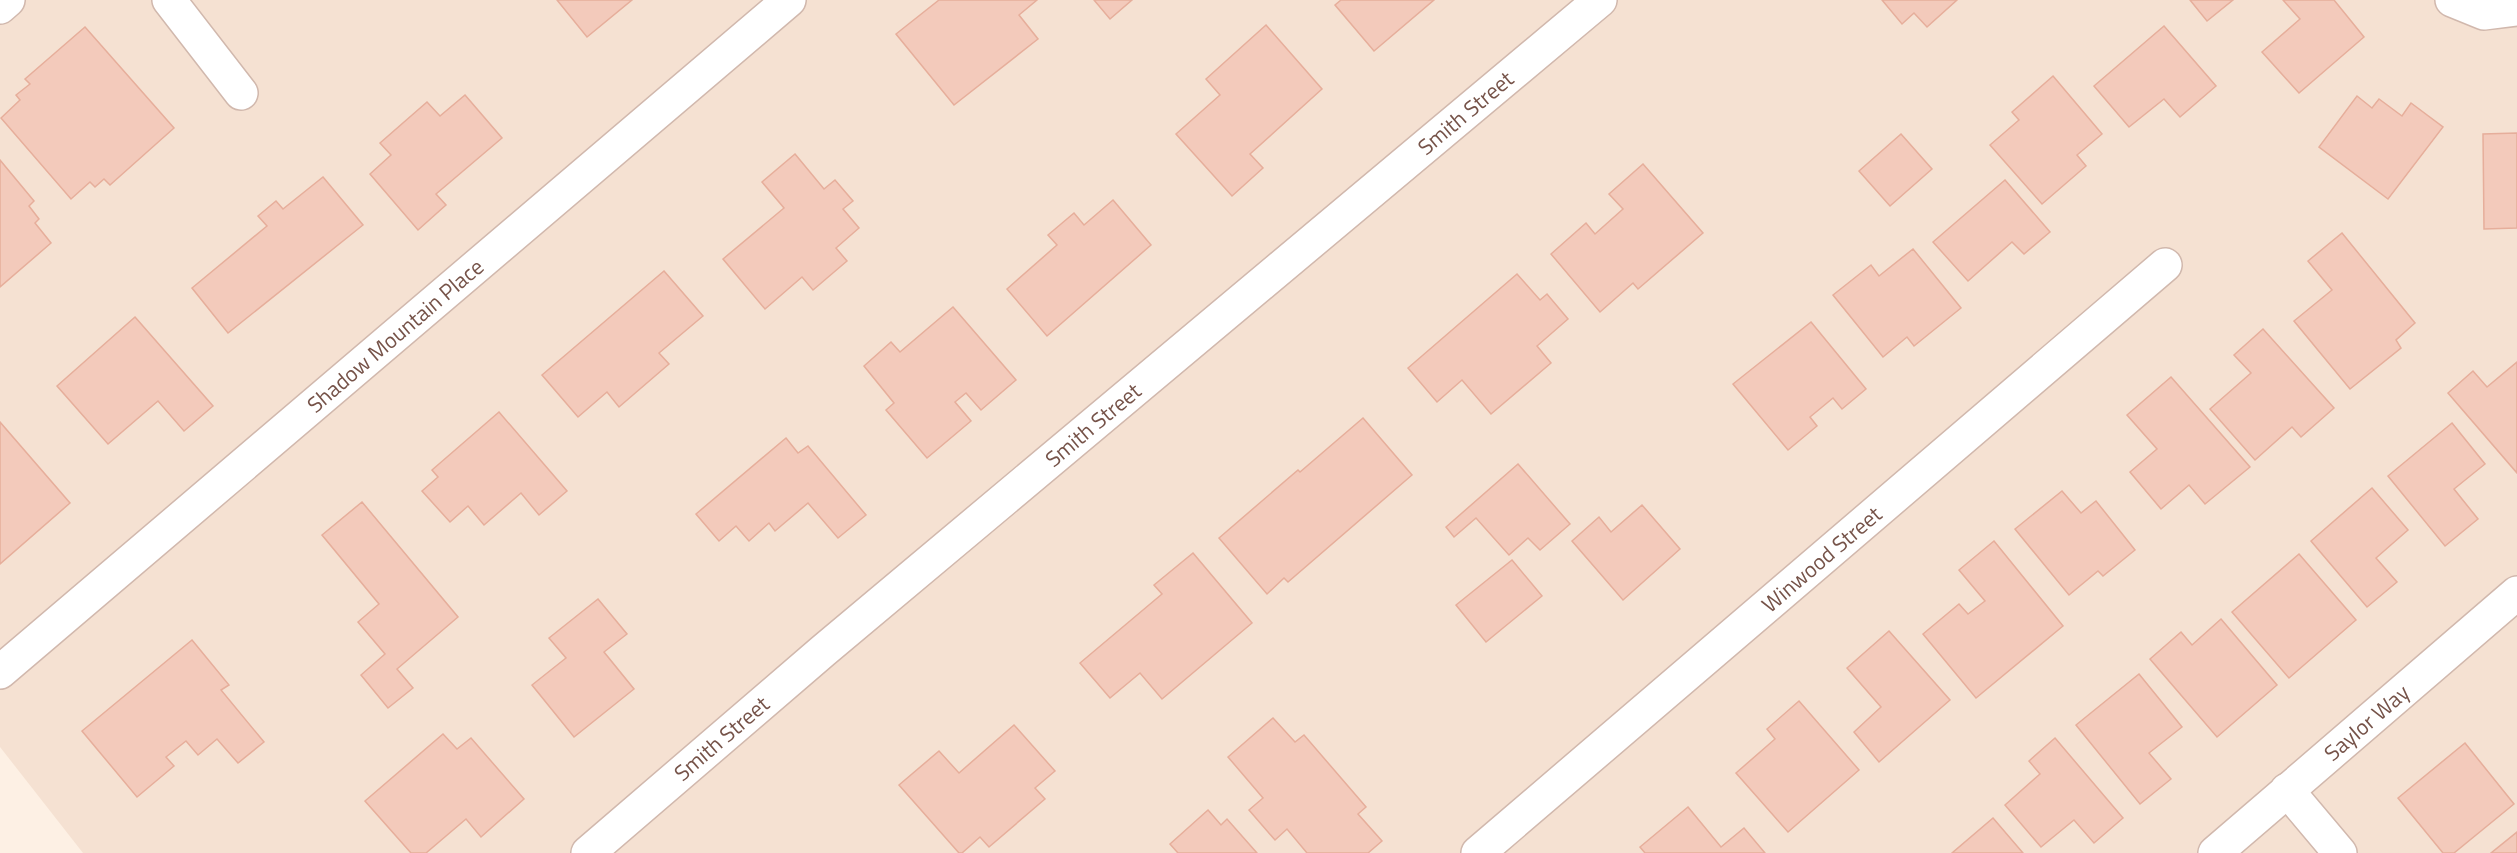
<svg xmlns="http://www.w3.org/2000/svg" width="2517" height="853" font-family="'Titillium Web',sans-serif">
<style>
.residential{fill:#f5e1d2}
.building{fill:#f3cabb;stroke:#e6ae9b;stroke-width:1.5}
.lines{fill:none;stroke-linecap:round;stroke-linejoin:round}
.minor-casing{stroke:#d1b8ad;stroke-width:36}
.minor{stroke:#fff;stroke-width:33}
.labels{text-anchor:middle;dominant-baseline:central;stroke-width:4.5;stroke-linejoin:round;paint-order:stroke}
.street-label{font-size:22px;fill:#765349;stroke:#fff4eb}
</style>
<rect width="100%" height="100%" fill="#fdf0e4"/>
<polygon class="residential" points="0,0 2517,0 2517,853 83,853 0,747"/>
<g class="building">
<polygon points="557,0 632,0 587,37"/>
<polygon points="939,0 1037,0 1019,15 1038,39 954,105 896,34"/>
<polygon points="1094,0 1132,0 1110,19"/>
<polygon points="1341,0 1434,0 1374,51 1335,5"/>
<polygon points="1882,0 1957,0 1927,27 1914,13 1902,24"/>
<polygon points="2190,0 2233,0 2207,21"/>
<polygon points="2283,0 2334,0 2364,37 2299,93 2262,52 2300,19"/>
<polygon points="1266,25 1322,89 1250,154 1263,168 1232,196 1176,134 1220,95 1206,79"/>
<polygon points="2164,26 2216,86 2180,117 2164,99 2129,127 2094,86"/>
<polygon points="85,27 174,128 110,185 104,179 95,187 90,182 71,199 1,118 20,100 16,95 30,84 25,79"/>
<polygon points="2053,76 2102,134 2077,155 2086,166 2042,204 1990,145 2019,120 2012,112"/>
<polygon points="465,95 502,138 436,194 446,205 418,230 370,174 391,155 380,143 427,102 440,116"/>
<polygon points="2357,96 2372,108 2379,99 2402,116 2411,103 2443,127 2388,199 2319,147"/>
<polygon points="2517,133 2517,228 2484,229 2483,134"/>
<polygon points="1901,134 1932,169 1890,206 1859,171"/>
<polygon points="795,154 824,189 835,180 853,201 843,209 859,228 836,248 847,261 813,290 802,277 765,309 723,259 784,208 762,182"/>
<polygon points="0,160 34,201 29,206 39,219 35,223 51,243 0,287"/>
<polygon points="1643,164 1703,233 1638,289 1633,283 1600,312 1551,254 1586,223 1595,234 1623,209 1609,194"/>
<polygon points="323,177 363,225 228,333 192,288 267,226 258,216 276,201 283,209"/>
<polygon points="2005,180 2050,232 2024,254 2012,242 1968,281 1933,242"/>
<polygon points="1113,200 1151,245 1047,336 1007,289 1057,245 1048,235 1074,213 1084,225"/>
<polygon points="2342,233 2415,323 2396,340 2401,348 2350,389 2294,321 2332,290 2308,261"/>
<polygon points="1913,249 1961,308 1914,346 1907,337 1883,357 1833,295 1871,265 1879,276"/>
<polygon points="664,271 703,316 659,353 669,364 619,407 607,392 578,417 542,375"/>
<polygon points="1517,274 1540,300 1547,294 1568,319 1537,346 1551,363 1491,414 1462,380 1437,402 1408,368"/>
<polygon points="953,307 1016,380 981,410 966,393 955,402 971,421 927,458 886,410 894,403 864,366 891,342 900,352"/>
<polygon points="135,317 213,406 184,431 158,401 108,444 57,386"/>
<polygon points="1811,322 1866,389 1842,409 1833,398 1810,417 1817,426 1788,450 1733,384"/>
<polygon points="2263,329 2334,408 2301,437 2292,427 2255,460 2210,409 2251,373 2234,355"/>
<polygon points="2517,362 2517,473 2448,393 2473,371 2487,387"/>
<polygon points="2171,377 2250,467 2205,504 2189,485 2161,509 2130,472 2157,449 2127,415"/>
<polygon points="499,412 567,491 539,515 521,493 484,525 468,506 450,522 422,491 438,477 432,470"/>
<polygon points="1363,418 1412,475 1288,582 1284,578 1267,594 1219,538 1298,470 1300,472"/>
<polygon points="0,422 70,503 0,564"/>
<polygon points="2452,423 2485,464 2454,489 2478,519 2445,546 2388,476"/>
<polygon points="786,438 798,453 808,446 866,515 838,538 808,503 775,531 769,523 749,541 736,526 719,541 696,514"/>
<polygon points="1518,464 1570,524 1540,550 1528,538 1509,555 1476,518 1454,537 1446,527"/>
<polygon points="2372,488 2408,530 2376,558 2397,582 2367,607 2311,541"/>
<polygon points="2062,491 2081,513 2096,501 2135,550 2103,576 2098,571 2069,595 2015,529"/>
<polygon points="362,502 458,617 397,669 413,688 388,708 361,675 385,654 358,622 379,604 322,535"/>
<polygon points="1642,505 1680,549 1623,600 1572,541 1599,517 1611,532"/>
<polygon points="1994,541 2063,626 1976,698 1923,634 1959,604 1968,614 1985,601 1959,570"/>
<polygon points="1193,553 1252,623 1162,699 1140,673 1110,698 1080,663 1162,594 1154,585"/>
<polygon points="2299,554 2356,620 2289,678 2232,612"/>
<polygon points="1512,560 1542,596 1486,642 1456,605"/>
<polygon points="598,599 627,634 604,652 634,689 574,737 532,685 566,658 549,638"/>
<polygon points="2221,619 2277,685 2217,737 2150,659 2181,632 2192,645"/>
<polygon points="1889,631 1950,700 1879,762 1854,732 1881,707 1847,668"/>
<polygon points="192,640 229,685 221,690 264,742 238,763 217,739 198,755 186,741 166,757 174,766 137,797 82,731"/>
<polygon points="2139,674 2182,727 2149,753 2171,779 2140,804 2076,725"/>
<polygon points="1799,701 1859,770 1788,832 1736,773 1775,739 1767,729"/>
<polygon points="1273,718 1295,742 1304,735 1366,807 1358,814 1382,841 1368,853 1307,853 1287,829 1275,840 1249,810 1263,798 1228,757"/>
<polygon points="1014,725 1055,771 1035,788 1045,799 989,847 980,837 962,853 959,853 899,785 939,751 959,773"/>
<polygon points="443,734 457,749 471,738 524,799 481,837 466,819 426,853 411,853 365,801"/>
<polygon points="2055,738 2123,818 2094,843 2074,820 2041,847 2005,805 2040,774 2029,761"/>
<polygon points="2465,743 2514,804 2454,853 2443,853 2398,798"/>
<polygon points="1688,807 1721,847 1744,828 1765,853 1645,853 1640,847"/>
<polygon points="1208,810 1221,825 1227,819 1257,853 1178,853 1170,844"/>
<polygon points="1993,818 2023,853 1952,853"/>
<polygon points="2517,832 2517,853 2491,853"/>
</g>
<g class="lines">
<defs>
<g id="minor">
<polyline points="169,0 241,93"/>
<polyline points="2452,0 2484,13 2517,9"/>
<polyline points="0,7 8,0"/>
<path id="s1" d="M0 672 789 0"/>
<polyline points="2287,790 2340,853"/>
<path id="s2" d="M588 853 823 651 1600 0"/>
<path id="s3" d="M1478 853 2165 265"/>
<path id="s4" d="M2215 853 2517 593"/>
</g>
</defs>
<use href="#minor" class="minor-casing"/>
<use href="#minor" class="minor"/>
</g>
<g class="labels">
<g class="street-label">
<text stroke="none"><textPath href="#s2" startOffset="1148">Smith Street</textPath></text>
<text stroke="none"><textPath href="#s1" startOffset="519">Shadow Mountain Place</textPath></text>
<text stroke="none"><textPath href="#s2" startOffset="662">Smith Street</textPath></text>
<text stroke="none"><textPath href="#s3" startOffset="452">Winwood Street</textPath></text>
<text stroke="none"><textPath href="#s4" startOffset="200">Saylor Way</textPath></text>
<text stroke="none"><textPath href="#s2" startOffset="176">Smith Street</textPath></text>
</g>
</g>
</svg>
